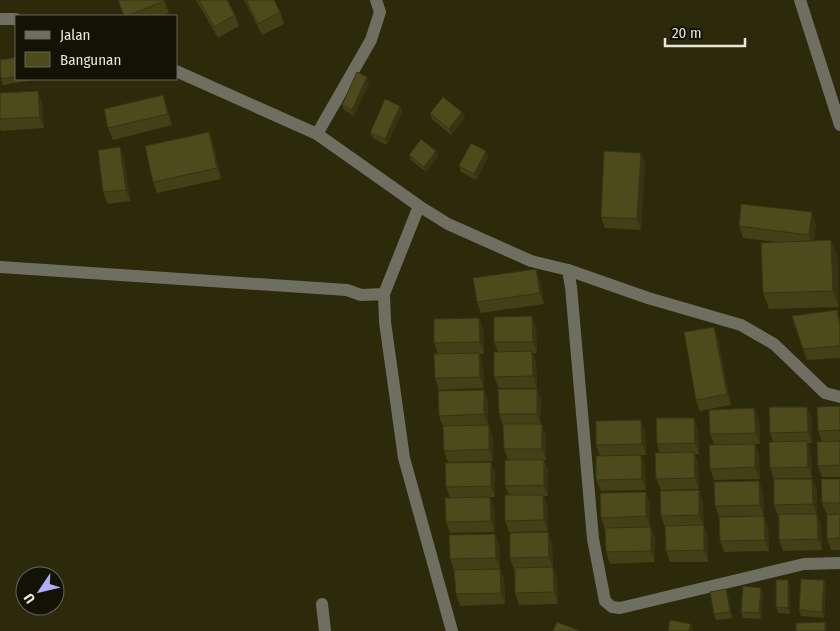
<svg xmlns="http://www.w3.org/2000/svg" width="840" height="631" font-family="'Fira Sans Condensed',sans-serif">
<style>
.lines{fill:none;stroke-linecap:round;stroke-linejoin:round}
.minor{stroke:#6f6f61;stroke-width:12}
.wall{fill:#424017}
.shaded-wall{fill:#363413}
.building{fill:#4d4b1b;stroke:#363413}
</style>
<rect width="100%" height="100%" fill="#2b2a0a"/>
<g class="lines">
<g class="minor">
<polyline points="800,0 840,125"/>
<polyline points="0,19 16,19"/>
<polyline points="176,71 317,134 419,206 448,224 531,261 568,270 571,287 593,539 605,601 612,607 620,608 804,564 840,563"/>
<polyline points="317,134 371,40 380,12 376,0"/>
<polyline points="0,267 347,290 361,295 384,294 385,322 404,458 452,631"/>
<polyline points="568,270 648,298 741,325 774,344 825,393 840,397"/>
<polyline points="384,294 419,206"/>
<polyline points="322,604 325,631"/>
</g>
</g>
<g class="wall">
<polygon points="164,0 169,13 159,16 124,16"/>
<polygon points="196,0 227,0 235,15 239,26 218,38"/>
<polygon points="244,0 274,0 280,12 284,24 262,35"/>
<polygon points="16,57 16,79 33,79 33,80 3,85 1,79"/>
<polygon points="367,77 369,83 354,116 344,110 342,105"/>
<polygon points="0,93 42,102 44,128 1,131 0,128"/>
<polygon points="167,106 172,125 113,140 108,128"/>
<polygon points="400,106 402,111 387,145 373,138 370,133"/>
<polygon points="462,112 465,118 451,135 432,119 430,113"/>
<polygon points="209,132 213,143 221,179 157,193 153,182"/>
<polygon points="120,147 124,159 130,201 108,204 103,192"/>
<polygon points="436,151 438,157 426,172 411,160 409,155"/>
<polygon points="486,151 488,157 476,180 461,172 459,166"/>
<polygon points="641,153 645,164 641,230 605,228 601,217"/>
<polygon points="816,224 814,240 831,240 837,256 839,307 769,309 763,293 778,242 743,238 739,226"/>
<polygon points="540,280 544,304 481,313 477,302"/>
<polygon points="479,318 483,329 484,354 479,354 483,365 484,388 439,390 435,378 438,354 434,343"/>
<polygon points="840,318 840,358 807,360 803,349"/>
<polygon points="536,327 537,353 533,353 536,362 537,388 499,388 494,377 498,352 494,342"/>
<polygon points="718,338 731,405 700,411 696,400"/>
<polygon points="484,390 488,402 488,425 493,437 493,461 448,462 444,451 443,427 439,416"/>
<polygon points="541,400 541,424 546,435 546,460 544,460 548,471 548,496 544,496 547,506 548,531 509,532 505,521 509,495 505,486 508,460 504,449 503,426 499,414"/>
<polygon points="840,406 840,477 822,477 818,466 822,442 818,431"/>
<polygon points="754,408 759,420 760,444 755,444 759,455 760,479 714,480 710,469 714,444 710,434"/>
<polygon points="694,418 698,429 699,454 695,454 698,464 699,489 661,490 656,479 660,453 657,444"/>
<polygon points="812,418 812,443 808,443 811,453 812,478 774,479 770,468 773,442 770,433"/>
<polygon points="645,431 646,455 641,455 645,466 646,490 601,491 596,480 600,456 596,445"/>
<polygon points="491,462 495,473 495,497 490,497 494,508 495,532 450,533 446,522 450,498 446,487"/>
<polygon points="812,479 817,490 817,514 821,525 822,550 783,551 779,540 778,516 774,505"/>
<polygon points="840,479 840,550 831,550 827,539 827,515 822,503"/>
<polygon points="699,490 703,502 703,525 708,537 708,562 670,562 666,551 665,527 661,516"/>
<polygon points="763,492 764,516 768,527 769,551 724,552 720,541 719,517 715,506"/>
<polygon points="650,503 650,527 655,538 655,562 610,564 606,552 605,529 601,518"/>
<polygon points="548,532 552,543 553,567 557,578 558,604 519,605 515,593 514,570 510,558"/>
<polygon points="495,534 499,545 500,569 504,580 505,604 460,606 456,594 454,570 450,559"/>
<polygon points="788,580 790,586 790,614 778,613 776,607"/>
<polygon points="824,580 826,586 824,618 801,616 799,610"/>
<polygon points="761,588 763,594 761,619 743,618 741,612"/>
<polygon points="728,595 732,618 716,620 714,614"/>
</g>
<g class="shaded-wall">
<polygon points="367,77 369,83 354,116 352,110"/>
<polygon points="38,91 42,102 44,128 40,117"/>
<polygon points="163,95 167,106 172,125 168,114"/>
<polygon points="400,106 402,111 387,145 385,139"/>
<polygon points="462,112 465,118 451,135 449,129"/>
<polygon points="209,132 213,143 221,179 217,168"/>
<polygon points="120,147 124,159 130,201 126,190"/>
<polygon points="436,151 438,157 426,172 424,167"/>
<polygon points="486,151 488,157 476,180 474,174"/>
<polygon points="641,153 645,164 641,230 637,219"/>
<polygon points="812,212 816,224 813,247 809,235"/>
<polygon points="831,240 837,256 839,307 833,291"/>
<polygon points="536,269 540,280 544,304 540,293"/>
<polygon points="532,316 536,327 537,353 533,342"/>
<polygon points="479,318 483,329 484,354 480,342"/>
<polygon points="714,327 718,338 731,405 727,394"/>
<polygon points="532,351 536,362 537,388 533,376"/>
<polygon points="479,353 483,365 484,388 480,377"/>
<polygon points="537,389 541,400 541,425 537,414"/>
<polygon points="484,390 488,402 488,426 484,414"/>
<polygon points="807,407 812,418 812,443 808,432"/>
<polygon points="754,408 759,420 760,444 756,433"/>
<polygon points="694,418 698,429 699,454 695,443"/>
<polygon points="641,420 645,431 646,455 642,444"/>
<polygon points="542,424 546,435 546,460 542,449"/>
<polygon points="489,425 493,437 493,461 489,449"/>
<polygon points="807,441 811,453 812,478 808,467"/>
<polygon points="755,444 759,455 760,479 755,467"/>
<polygon points="694,452 698,464 699,489 695,478"/>
<polygon points="641,455 645,466 646,490 642,479"/>
<polygon points="544,460 548,471 548,496 544,485"/>
<polygon points="491,462 495,473 495,497 491,486"/>
<polygon points="812,479 817,490 817,515 813,504"/>
<polygon points="759,481 763,492 764,516 760,505"/>
<polygon points="699,490 703,502 704,527 699,515"/>
<polygon points="646,492 650,503 650,527 646,516"/>
<polygon points="543,495 547,506 548,531 544,520"/>
<polygon points="490,497 494,508 495,532 491,521"/>
<polygon points="817,514 821,525 822,550 818,539"/>
<polygon points="764,516 768,527 769,551 765,540"/>
<polygon points="704,525 708,537 708,562 704,550"/>
<polygon points="651,527 655,538 655,562 651,551"/>
<polygon points="548,532 552,543 553,569 549,557"/>
<polygon points="495,534 499,545 500,569 496,558"/>
<polygon points="553,567 557,578 558,604 554,592"/>
<polygon points="500,569 504,580 505,604 501,593"/>
<polygon points="788,580 790,586 790,614 788,608"/>
<polygon points="824,580 826,586 824,618 822,612"/>
<polygon points="761,588 763,594 761,619 759,613"/>
<polygon points="726,589 728,595 732,618 730,612"/>
<polygon points="825,622 827,628 827,631 825,631"/>
<polygon points="691,624 693,630 693,631 689,631"/>
</g>
<g class="building">
<polygon points="118,0 164,0 165,1 126,16 124,16"/>
<polygon points="199,0 227,0 235,15 214,27"/>
<polygon points="246,0 274,0 280,12 258,24"/>
<polygon points="16,57 16,77 1,79 0,60"/>
<polygon points="357,72 367,77 352,110 342,105"/>
<polygon points="38,91 40,117 0,119 0,93"/>
<polygon points="163,95 168,114 108,128 104,109"/>
<polygon points="443,97 462,112 449,129 430,113"/>
<polygon points="385,99 400,106 385,139 370,133"/>
<polygon points="209,132 217,168 153,182 145,146"/>
<polygon points="421,139 436,151 424,167 409,155"/>
<polygon points="471,143 486,151 474,174 459,166"/>
<polygon points="120,147 126,190 103,192 98,150"/>
<polygon points="604,151 641,153 637,219 601,217"/>
<polygon points="741,204 812,212 809,235 739,226"/>
<polygon points="831,240 833,291 763,293 761,243"/>
<polygon points="536,269 540,293 477,302 473,278"/>
<polygon points="837,310 840,327 840,346 803,349 792,316"/>
<polygon points="532,316 533,342 494,342 494,317"/>
<polygon points="479,318 480,342 434,343 434,319"/>
<polygon points="714,327 727,394 696,400 684,332"/>
<polygon points="532,351 533,376 494,377 494,352"/>
<polygon points="479,353 480,377 435,378 434,354"/>
<polygon points="498,389 537,389 537,414 499,414"/>
<polygon points="484,390 484,414 439,416 438,391"/>
<polygon points="840,406 840,430 818,431 817,407"/>
<polygon points="769,407 807,407 808,432 770,433"/>
<polygon points="754,408 756,433 710,434 709,410"/>
<polygon points="656,418 694,418 695,443 657,444"/>
<polygon points="641,420 642,444 596,445 596,421"/>
<polygon points="503,424 542,424 542,449 504,449"/>
<polygon points="489,425 489,449 444,451 443,426"/>
<polygon points="807,441 808,467 770,468 769,442"/>
<polygon points="840,441 840,465 818,466 817,442"/>
<polygon points="755,444 755,467 710,469 709,445"/>
<polygon points="694,452 695,478 656,479 655,453"/>
<polygon points="641,455 642,479 596,480 596,456"/>
<polygon points="505,460 544,460 544,485 505,486"/>
<polygon points="491,462 491,486 446,487 445,463"/>
<polygon points="774,479 812,479 813,504 774,505"/>
<polygon points="821,479 840,479 840,503 822,503"/>
<polygon points="759,481 760,505 715,506 714,482"/>
<polygon points="699,490 699,515 661,516 660,491"/>
<polygon points="646,492 646,516 601,518 600,493"/>
<polygon points="505,495 543,495 544,520 505,521"/>
<polygon points="490,497 491,521 446,522 445,498"/>
<polygon points="779,514 817,514 818,539 779,540"/>
<polygon points="840,514 840,538 827,539 827,515"/>
<polygon points="764,516 765,540 720,541 719,517"/>
<polygon points="704,525 704,550 666,551 665,526"/>
<polygon points="651,527 651,551 606,552 605,528"/>
<polygon points="548,532 549,557 510,558 510,533"/>
<polygon points="495,534 496,558 450,559 449,535"/>
<polygon points="553,567 554,592 515,593 515,568"/>
<polygon points="500,569 501,593 456,594 454,570"/>
<polygon points="801,579 824,580 822,612 799,610"/>
<polygon points="776,580 788,580 788,608 776,607"/>
<polygon points="743,586 761,588 759,613 741,612"/>
<polygon points="726,589 730,612 714,614 710,592"/>
<polygon points="670,620 691,624 689,631 668,631"/>
<polygon points="557,622 580,631 553,631"/>
<polygon points="825,622 825,631 796,631 796,623"/>
</g>
<rect x="15" y="15" width="162" height="65" fill="#121205" stroke="#676758"/>
<rect x="25" y="31" width="25" height="8" fill="#6f6f61" stroke="#676758"/>
<text x="60" y="40" font-size="15" fill="#e7e7d5">Jalan</text>
<rect x="25" y="52" width="25" height="15" fill="#4d4b1b" stroke="#676758"/>
<text x="60" y="65" font-size="15" fill="#e7e7d5">Bangunan</text>
<g transform="translate(40 591) rotate(235)"><circle r="24" fill="#121205" stroke="#676758"/>
<path d="M0-4L9 19L0 12L-9 19Z" fill="#b0aefa"/>
<text y="-8" font-size="14" font-weight="bold" text-anchor="middle" fill="#e7e7d5">U</text>
</g>
<path d="M665 38v8h80v-8" fill="none" stroke="#e7e7d5" stroke-width="2.5"/>
<text x="672" y="38" font-size="15" fill="#e7e7d5" stroke="#121205" stroke-width="4" paint-order="stroke">20 m</text>
</svg>
